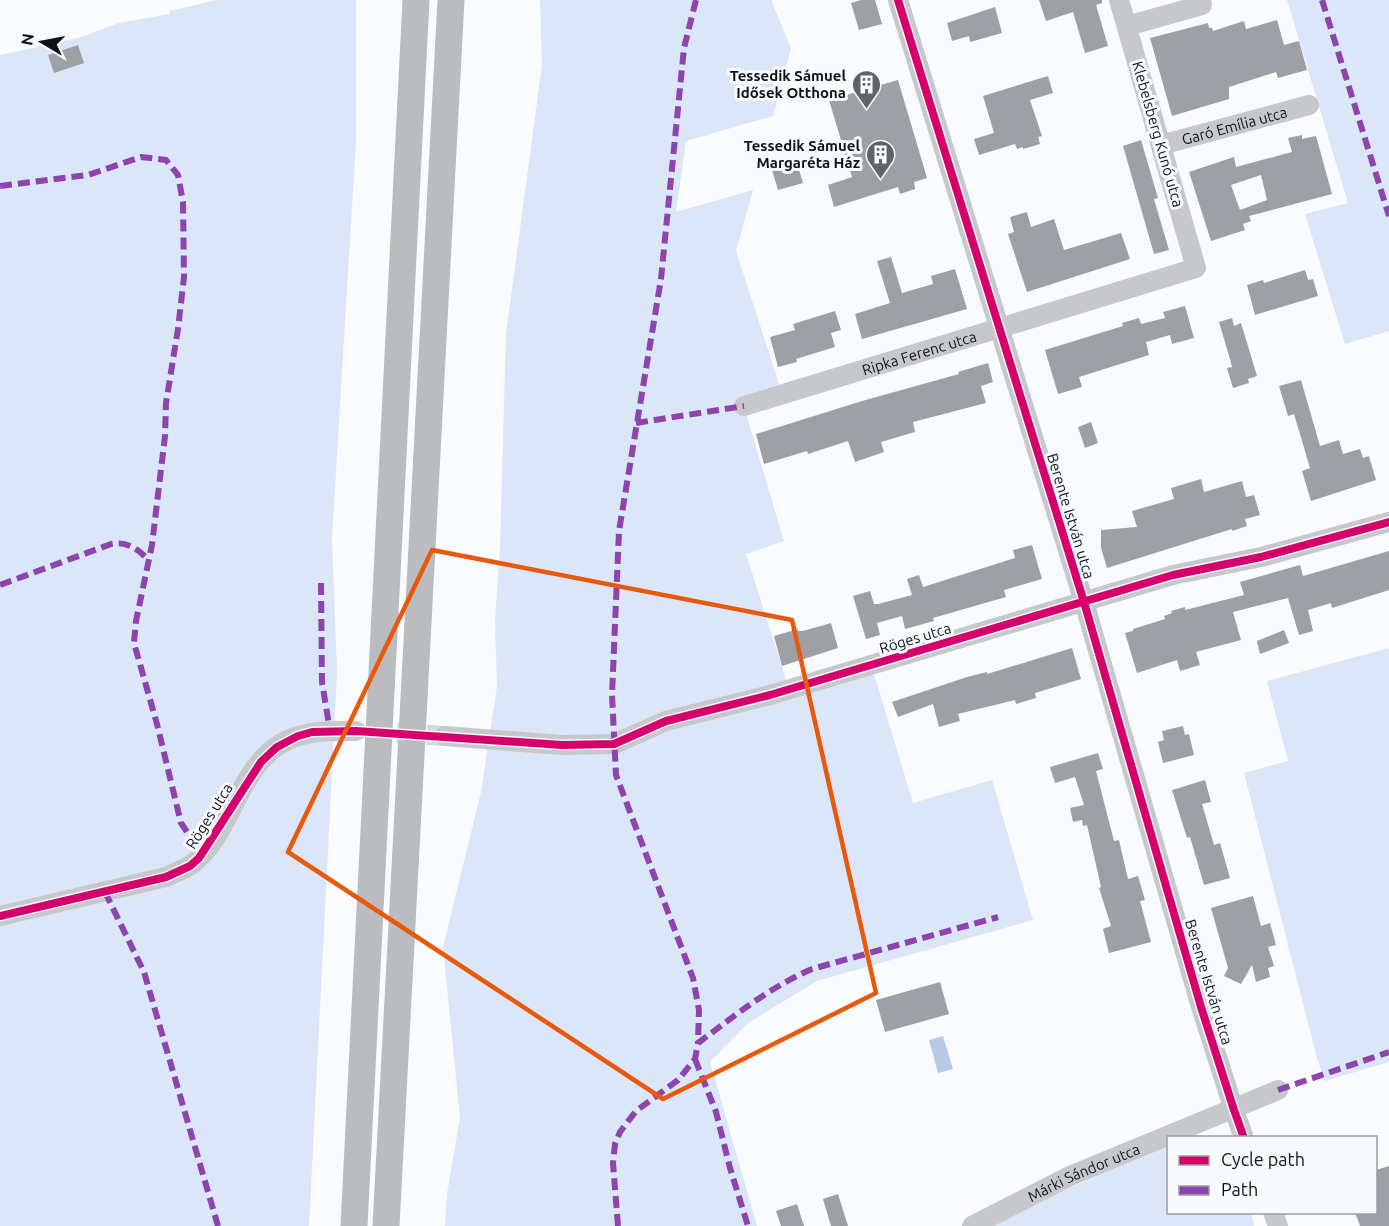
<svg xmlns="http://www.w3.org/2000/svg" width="1389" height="1226" font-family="Ubuntu,sans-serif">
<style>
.green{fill:#dbe6f8}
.water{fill:#b8cae7}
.building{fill:#9da0a4;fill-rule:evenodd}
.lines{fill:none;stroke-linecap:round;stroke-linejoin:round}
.minor-tunnel{stroke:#d6d8db;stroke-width:20;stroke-dasharray:20 10;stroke-linecap:butt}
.minor{stroke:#c7c8cb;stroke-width:20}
.highway{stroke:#babcc0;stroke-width:27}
.quiet{stroke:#8e44ad;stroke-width:6;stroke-dasharray:12 6;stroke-linecap:butt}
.cycleway-casing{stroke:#f8fafe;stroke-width:11}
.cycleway{stroke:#d6006c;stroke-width:8}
.marked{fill:none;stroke:#e8590c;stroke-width:4.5;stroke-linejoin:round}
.labels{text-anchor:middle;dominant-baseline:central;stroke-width:6;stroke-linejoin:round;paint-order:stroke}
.poi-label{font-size:15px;font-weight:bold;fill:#0e1219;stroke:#f8fafe;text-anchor:end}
.street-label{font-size:15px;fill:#0e1219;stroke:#f8fafe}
</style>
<rect width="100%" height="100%" fill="#f9fbfd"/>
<g class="green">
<polygon points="216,0 356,0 356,140 332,538 337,673 309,1226 0,1226 0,55 82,37 118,23 170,14 170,11"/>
<polygon points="540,0 771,0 791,48 773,116 686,141 676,212 753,190 736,251 779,384 741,397 784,541 746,554 791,695 874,674 913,803 992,780 1033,920 817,981 748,1023 710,1062 757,1226 445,1226 447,1194 460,1117 443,947 481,792 497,686 495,621 500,547 506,334 542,65"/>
<polygon points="1287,0 1389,0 1389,331 1345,344 1305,214 1348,203"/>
<polygon points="1389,648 1389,1062 1325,1081 1317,1058 1244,773 1288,761 1267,681"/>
<polygon points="1168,1143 1168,1212 1251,1213 1254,1226 987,1226"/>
</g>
<polygon class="water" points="943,1036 953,1069 938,1073 929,1040"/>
<g class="building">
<polygon points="861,0 875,0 882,24 859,30 851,3"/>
<polygon points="1039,0 1102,0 1102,3 1096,5 1108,46 1085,53 1073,12 1046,21"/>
<polygon points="995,7 1002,33 970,42 969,36 952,41 947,23"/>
<polygon points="1277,20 1284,45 1299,41 1307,70 1278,78 1276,72 1229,87 1229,99 1172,116 1150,38 1208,23 1209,28 1212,28 1213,31 1244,21 1246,29"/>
<polygon points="78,45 84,63 54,73 48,55"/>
<polygon points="1048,76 1053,93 1030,100 1042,136 1038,137 1040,144 1023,149 1023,147 1017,149 1015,144 979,155 974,139 994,133 983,96"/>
<polygon points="898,80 927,178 914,182 915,189 900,194 898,187 834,207 828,185 852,177 829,100"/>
<path d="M1302 135V139L1316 136 1332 194 1249 216 1251 221 1243 224 1245 230 1211 241 1189 172 1234 157 1236 167 1292 152 1288 138ZM1261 175 1267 200 1240 210 1231 185Z"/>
<polygon points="1141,140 1158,198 1154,199 1169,250 1154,254 1123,146"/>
<polygon points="797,163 803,183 778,190 772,170"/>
<polygon points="1027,212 1031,227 1054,219 1064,250 1121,233 1130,259 1027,292 1008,234 1014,232 1010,217"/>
<polygon points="891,257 902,293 933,284 931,276 955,269 967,309 862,339 855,314 890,303 877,261"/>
<polygon points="1305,270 1308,280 1313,279 1318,296 1255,315 1247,285 1263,280 1264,283"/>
<polygon points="1185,306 1194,338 1172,344 1170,335 1146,342 1149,355 1079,377 1082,387 1058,394 1045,350 1123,326 1122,323 1139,318 1141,324 1165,318 1163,312"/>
<polygon points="835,311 841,330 831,333 835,347 796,359 797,362 778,367 770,337 795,330 793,324"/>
<polygon points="1232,318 1234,326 1241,323 1257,376 1248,379 1249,383 1233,388 1227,368 1232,367 1230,359 1219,322"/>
<polygon points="988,363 993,382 981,386 986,403 913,422 915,432 881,442 884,452 855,462 848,441 808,454 807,451 764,464 756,434 862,401 959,374 958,372"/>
<polygon points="1301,380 1320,446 1339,440 1343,454 1360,449 1363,458 1369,456 1376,480 1311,501 1302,471 1310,468 1294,414 1288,416 1279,386"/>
<polygon points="1091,422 1098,443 1085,448 1078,427"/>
<polygon points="1201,479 1204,492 1242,481 1246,497 1254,495 1260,515 1245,519 1247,526 1232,531 1232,529 1107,568 1101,548 1101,530 1137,527 1132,511 1174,499 1171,488"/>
<polygon points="1032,545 1042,579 1004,590 1006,597 933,618 934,621 905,629 902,616 877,623 880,635 866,639 853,596 870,591 874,604 878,604 912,595 907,579 919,575 923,587 1015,558 1013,550"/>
<polygon points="1389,551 1389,590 1332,608 1331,603 1308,610 1313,631 1299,635 1288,598 1233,612 1241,640 1196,652 1200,665 1180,671 1177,660 1137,673 1125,633 1133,631 1133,629 1165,619 1164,616 1172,613 1171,611 1185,607 1185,610 1244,595 1240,582 1300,565 1303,576"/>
<polygon points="831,623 838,648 782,666 774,636 798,629 798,631 803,631"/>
<polygon points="1284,630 1289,643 1260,654 1257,641"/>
<polygon points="1072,648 1081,679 1035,693 1036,698 1016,704 1015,700 958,714 960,721 939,727 933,704 898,717 892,702 967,677 987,672 987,674"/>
<polygon points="1183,726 1185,735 1189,734 1194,755 1163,763 1158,742 1164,740 1162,731"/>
<polygon points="1098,753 1103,769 1096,771 1114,841 1119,840 1128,879 1138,876 1145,900 1140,901 1151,942 1109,953 1103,929 1111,926 1099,888 1101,887 1087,825 1083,826 1082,820 1073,822 1070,808 1084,805 1075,777 1055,783 1050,767"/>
<polygon points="1205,780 1211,802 1202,804 1214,845 1220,843 1230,878 1204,885 1190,837 1187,838 1172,790"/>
<polygon points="1253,896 1261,926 1270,923 1276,945 1268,947 1274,966 1268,968 1270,977 1256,982 1252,965 1241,984 1224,976 1228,968 1211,908"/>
<polygon points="940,982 949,1014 885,1032 876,1000"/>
<polygon points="1389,1166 1389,1226 1360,1226 1355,1212 1376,1212 1376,1170"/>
<polygon points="838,1194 848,1226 831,1226 823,1199"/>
<polygon points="797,1204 804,1226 781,1226 776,1211"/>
</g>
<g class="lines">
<polyline class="minor-tunnel" points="367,731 445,736"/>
<g class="minor">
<polyline points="898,0 1084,602 1201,1007 1234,1110 1244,1138"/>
<polyline points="1127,26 1202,5"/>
<path id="s1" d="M1161 145 1309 105"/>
<path id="s2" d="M744 406 1196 268 1119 0"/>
<polyline points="445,736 562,745 614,744 666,721 770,695 1173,575 1261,557 1389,522"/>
<path d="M0 916 166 877C174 873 183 870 191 865 232 836 238 762 288 740 310 730 333 731 356 731"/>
<polyline points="1273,1212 1278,1226"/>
<path id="s3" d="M972 1226 1070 1176 1278 1090"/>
</g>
<g class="highway">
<polyline points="354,1226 416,0"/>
<polyline points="386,1226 451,0"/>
</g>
<g class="quiet">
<polyline points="696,0 684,48 661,279 619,531 612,695 616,775 693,978 699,1010 698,1043"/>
<polyline points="1322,0 1389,216"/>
<polyline points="0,186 88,175 141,157 166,160 178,175 183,202 184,277 178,329 166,403 165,436 152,545 136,621 134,643 157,724 181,823 189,835 207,849"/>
<polyline points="636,423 744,406"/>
<polyline points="321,583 322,682 330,731"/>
<path d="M0 585 111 544C128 541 137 549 149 560"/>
<polyline points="105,892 144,972 218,1226"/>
<polyline points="695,1059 716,1112 730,1168 748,1226"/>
<polyline points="1278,1090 1389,1052"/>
<path d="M618 1226 613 1163 615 1144 620 1132 636 1111 678 1080 695 1059 698 1043C736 1015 768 988 812 969L998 917"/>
</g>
<defs>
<g id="cycleway">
<polyline points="898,0 1084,602 1201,1007 1234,1110 1244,1138"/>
<polyline points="0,916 166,877 190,866 199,858 261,762 277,747 298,736 312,732 356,731 562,745 614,744 666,721 770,695 1173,575 1261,557 1389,522"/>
</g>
</defs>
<use href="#cycleway" class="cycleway-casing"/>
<use href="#cycleway" class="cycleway"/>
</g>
<path class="marked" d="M432 550 792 620 876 993 663 1099 288 852Z"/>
<defs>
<symbol id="building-pin" viewBox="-11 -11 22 30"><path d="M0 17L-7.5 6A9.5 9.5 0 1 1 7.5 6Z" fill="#606469" stroke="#f8fafe"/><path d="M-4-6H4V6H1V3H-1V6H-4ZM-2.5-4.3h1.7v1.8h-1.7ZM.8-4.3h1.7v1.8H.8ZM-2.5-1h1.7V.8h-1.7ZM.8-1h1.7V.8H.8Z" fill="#fff"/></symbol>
</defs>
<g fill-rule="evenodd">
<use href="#building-pin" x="850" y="68" width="33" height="45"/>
<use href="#building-pin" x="864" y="138" width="33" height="45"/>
</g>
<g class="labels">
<g class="poi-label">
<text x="846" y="75">Tessedik Sámuel<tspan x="846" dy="17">Idősek Otthona</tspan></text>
<text x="860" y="145">Tessedik Sámuel<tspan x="860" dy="17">Margaréta Ház</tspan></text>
</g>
<g class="street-label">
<text stroke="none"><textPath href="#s1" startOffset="76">Garó Emília utca</textPath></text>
<text transform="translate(1158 134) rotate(74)">Klebelsberg Kunó utca</text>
<text stroke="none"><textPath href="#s2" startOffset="183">Ripka Ferenc utca</textPath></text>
<text transform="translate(1071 516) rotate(73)">Berente István utca</text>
<text transform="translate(915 638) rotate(-17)">Röges utca</text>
<text transform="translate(209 816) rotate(-58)">Röges utca</text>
<text transform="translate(1209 982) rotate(73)">Berente István utca</text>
<text stroke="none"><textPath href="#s3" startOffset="124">Márki Sándor utca</textPath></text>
</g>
</g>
<rect x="1167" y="1136" width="210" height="78" fill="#f8fafe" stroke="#9a9da2" stroke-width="1.5"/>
<rect x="1179" y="1156" width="30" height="9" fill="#d6006c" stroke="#9a9da2" stroke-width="1.5"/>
<text x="1221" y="1166" font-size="18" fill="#0e1219">Cycle path</text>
<rect x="1179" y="1186" width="30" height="9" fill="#8e44ad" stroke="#9a9da2" stroke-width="1.5"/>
<text x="1221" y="1196" font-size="18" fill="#0e1219">Path</text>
<g transform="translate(42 42) rotate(280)" stroke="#f8fafe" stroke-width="4.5" paint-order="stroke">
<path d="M0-4.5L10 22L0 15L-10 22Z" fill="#0e1219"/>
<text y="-9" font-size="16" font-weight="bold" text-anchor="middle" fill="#0e1219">N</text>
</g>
</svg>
